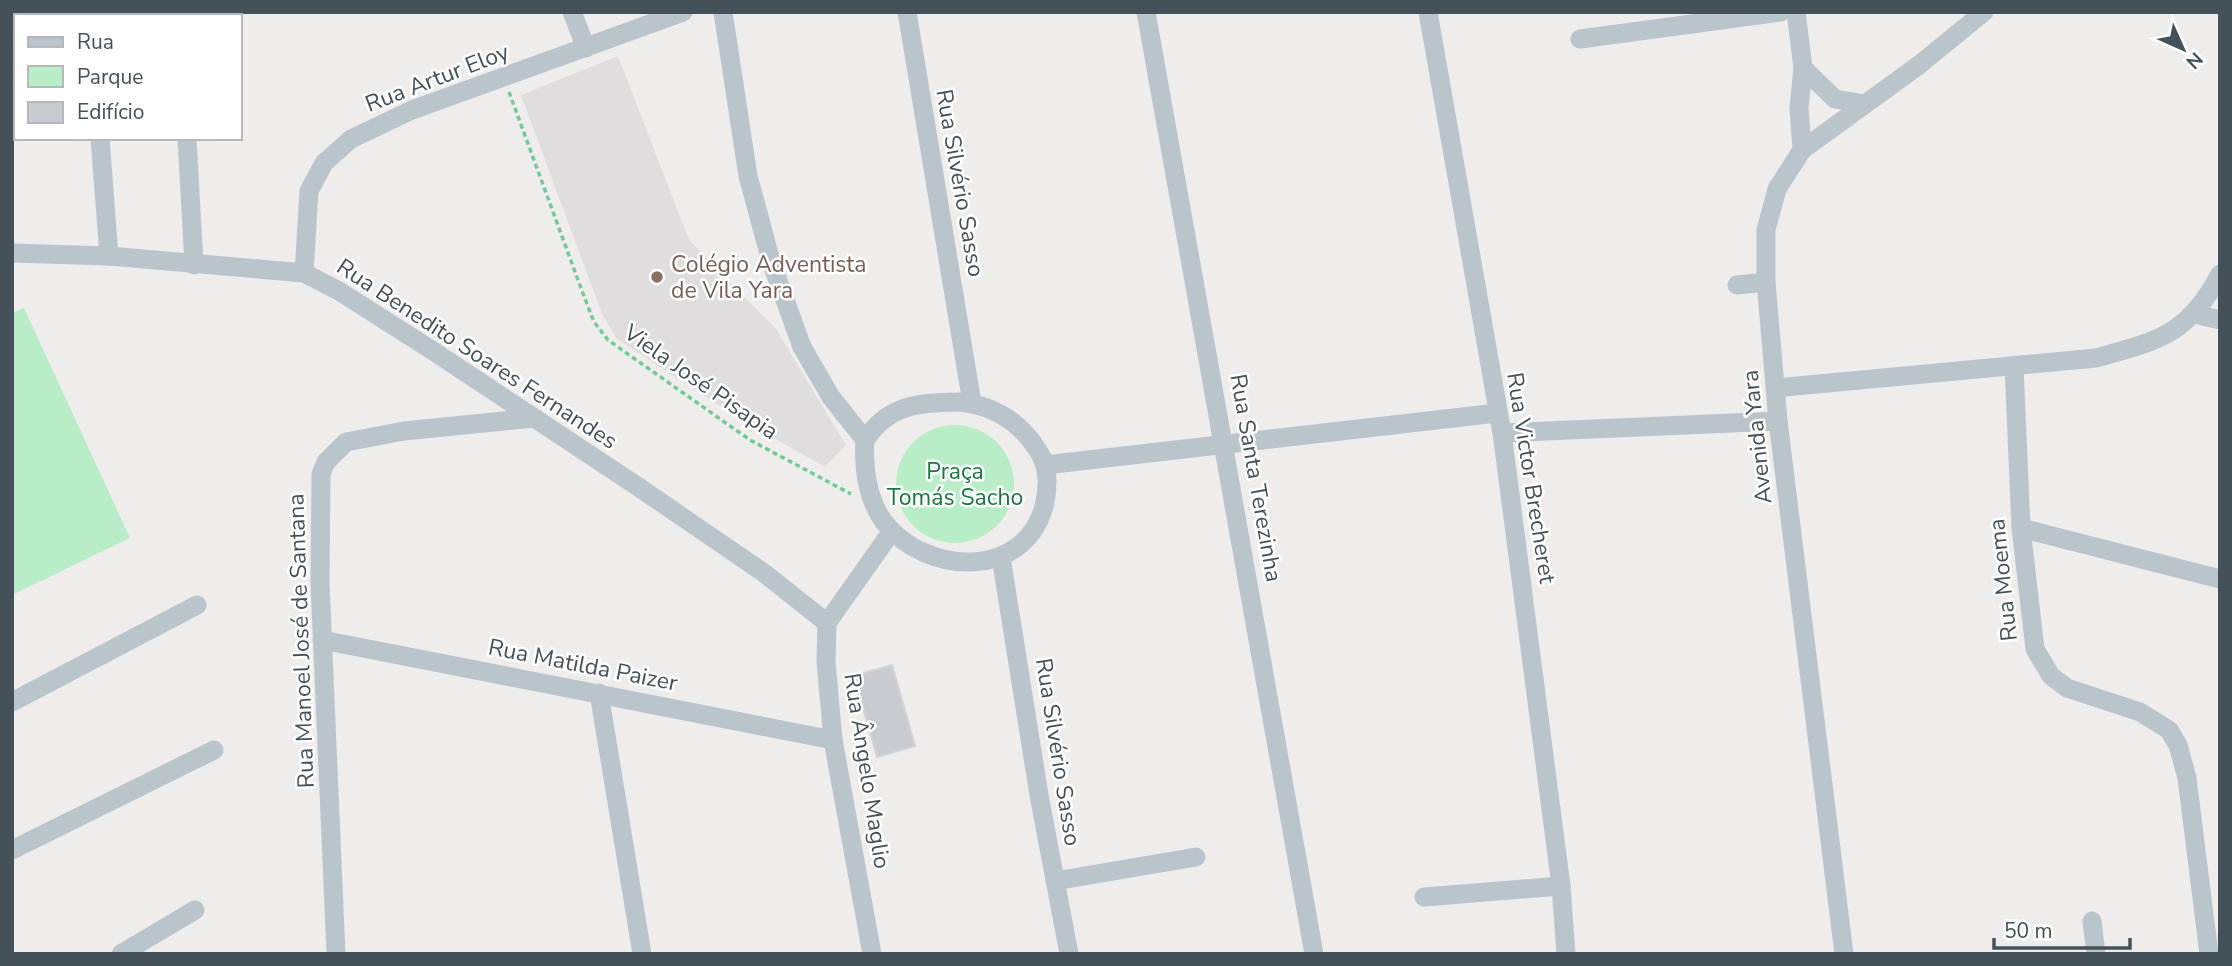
<svg xmlns="http://www.w3.org/2000/svg" width="2232" height="966" font-family="'Nunito Sans',sans-serif">
<style>
.education{fill:#e0ddde}
.green{fill:#b9edc8}
.building{fill:#c8ccd1;stroke:#d0d3d7;stroke-width:2}
.lines{fill:none;stroke-linecap:round;stroke-linejoin:round}
.path{stroke:#72ca96;stroke-width:3.5;stroke-dasharray:5 3.5;stroke-linecap:butt}
.minor{stroke:#bac5cb;stroke-width:19}
.education-dot{fill:#8d6e63;stroke:#fff;stroke-width:2.5}
.labels{text-anchor:middle;dominant-baseline:central;stroke-width:5;stroke-linejoin:round;paint-order:stroke}
.street-label{font-size:23px;fill:#455159;stroke:#fff}
.education-label{font-size:23px;fill:#785e54;stroke:#fff;text-anchor:start}
.park-label{font-size:23px;fill:#18773e;stroke:#fff}
</style>
<rect width="100%" height="100%" fill="#efecec"/>
<polygon class="education" points="618,56 689,240 776,329 846,445 825,467 730,413 616,338 602,314 521,95"/>
<g class="green">
<polygon points="24,308 130,538 12,595 12,313"/>
<circle cx="955" cy="484" r="59"/>
</g>
<polygon class="building" points="892,665 915,746 877,757 854,676"/>
<g class="lines">
<polyline class="path" points="509,92 585,299 594,322 608,340 750,440 851,494"/>
<g class="minor">
<polyline points="85,12 86,16"/>
<polyline points="572,12 586,48"/>
<polyline points="723,12 748,176 771,261 802,347 831,397 865,440"/>
<polyline points="907,12 972,403"/>
<polyline points="1146,12 1314,954"/>
<polyline points="1428,12 1502,433 1561,886 1566,954"/>
<polyline points="1796,12 1803,68 1799,108 1802,150"/>
<polyline points="214,16 219,12"/>
<polyline points="1580,39 1781,12"/>
<polyline points="1803,68 1835,99 1865,104"/>
<polyline points="100,138 109,256"/>
<polyline points="187,138 194,265"/>
<polyline points="12,253 109,256 304,273 339,291 430,349 637,486 764,573 827,623"/>
<polyline points="304,273 309,191 324,163 351,139 412,110 683,12"/>
<polyline points="1737,285 1766,282"/>
<polyline points="2195,314 2220,320"/>
<polyline points="2014,366 2021,528 2035,649 2051,676 2067,688 2140,712 2169,730 2178,745 2187,778 2209,954"/>
<path d="M1776 388 2096 358C2158 341 2188 335 2220 274"/>
<path d="M959 402C991 405 1017 420 1035 446 1048 463 1049 481 1045 502 1028 580 927 577 884 522 867 499 863 467 865 440 889 404 918 403 959 402Z"/>
<polyline points="1502,433 1778,421"/>
<polyline points="1045,465 1497,413"/>
<polyline points="2021,528 2220,579"/>
<polyline points="1001,557 1039,795 1069,954"/>
<polyline points="322,640 833,740"/>
<polyline points="599,693 642,954"/>
<polyline points="12,702 197,605"/>
<polyline points="12,850 214,750"/>
<polyline points="1055,881 1196,857"/>
<polyline points="1424,897 1561,886"/>
<polyline points="2092,921 2096,954"/>
<polyline points="121,954 195,910"/>
<polyline points="336,954 320,583 321,474 326,462 346,442 404,431 534,418"/>
<polyline points="872,954 833,740 826,662 827,623 892,531"/>
<polyline points="1844,954 1778,421 1766,282 1766,230 1777,189 1802,150 1919,65 1984,12"/>
</g>
</g>
<circle class="education-dot" cx="657" cy="277" r="7"/>
<g class="labels">
<g class="street-label">
<text transform="translate(437 78) rotate(-21)">Rua Artur Eloy</text>
<text transform="translate(960 183) rotate(80)">Rua Silvério Sasso</text>
<text transform="translate(477 354) rotate(33)">Rua Benedito Soares Fernandes</text>
<text transform="translate(701 382) rotate(35)">Viela José Pisapia</text>
<text transform="translate(1757 437) rotate(-96)">Avenida Yara</text>
<text transform="translate(1256 478) rotate(80)">Rua Santa Terezinha</text>
<text transform="translate(1531 478) rotate(81)">Rua Victor Brecheret</text>
<text transform="translate(2003 580) rotate(-96)">Rua Moema</text>
<text transform="translate(301 641) rotate(-92)">Rua Manoel José de Santana</text>
<text transform="translate(583 665) rotate(11)">Rua Matilda Paizer</text>
<text transform="translate(1058 752) rotate(81)">Rua Silvério Sasso</text>
<text transform="translate(867 771) rotate(81)">Rua Ângelo Maglio</text>
</g>
<g class="education-label">
<text x="671" y="264">Colégio Adventista<tspan x="671" dy="26">de Vila Yara</tspan></text>
</g>
<g class="park-label">
<text x="955" y="471">Praça<tspan x="955" dy="26">Tomás Sacho</tspan></text>
</g>
</g>
<rect width="2232" height="966" fill="none" stroke="#455159" stroke-width="28"/>
<rect x="14" y="14" width="228" height="126" fill="#ffffff" stroke="#b5b9bd" stroke-width="2"/>
<rect x="28" y="37" width="35" height="10" fill="#bac5cb" stroke="#b5b9bd" stroke-width="2"/>
<text x="77" y="49" font-size="21" fill="#455159">Rua</text>
<rect x="28" y="66" width="35" height="21" fill="#b9edc8" stroke="#b5b9bd" stroke-width="2"/>
<text x="77" y="84" font-size="21" fill="#455159">Parque</text>
<rect x="28" y="102" width="35" height="21" fill="#c8ccd1" stroke="#b5b9bd" stroke-width="2"/>
<text x="77" y="119" font-size="21" fill="#455159">Edifício</text>
<g transform="translate(2183 49) rotate(135)" stroke="#ffffff" stroke-width="5" paint-order="stroke">
<path d="M0-5L12 26L0 18L-12 26Z" fill="#455159"/>
<text y="-10" font-size="19" font-weight="bold" text-anchor="middle" fill="#455159">N</text>
</g>
<path d="M1994 938v10h136v-10" fill="none" stroke="#455159" stroke-width="3.5"/>
<text x="2004" y="938" font-size="21" fill="#455159" stroke="#ffffff" stroke-width="5" paint-order="stroke">50 m</text>
</svg>
